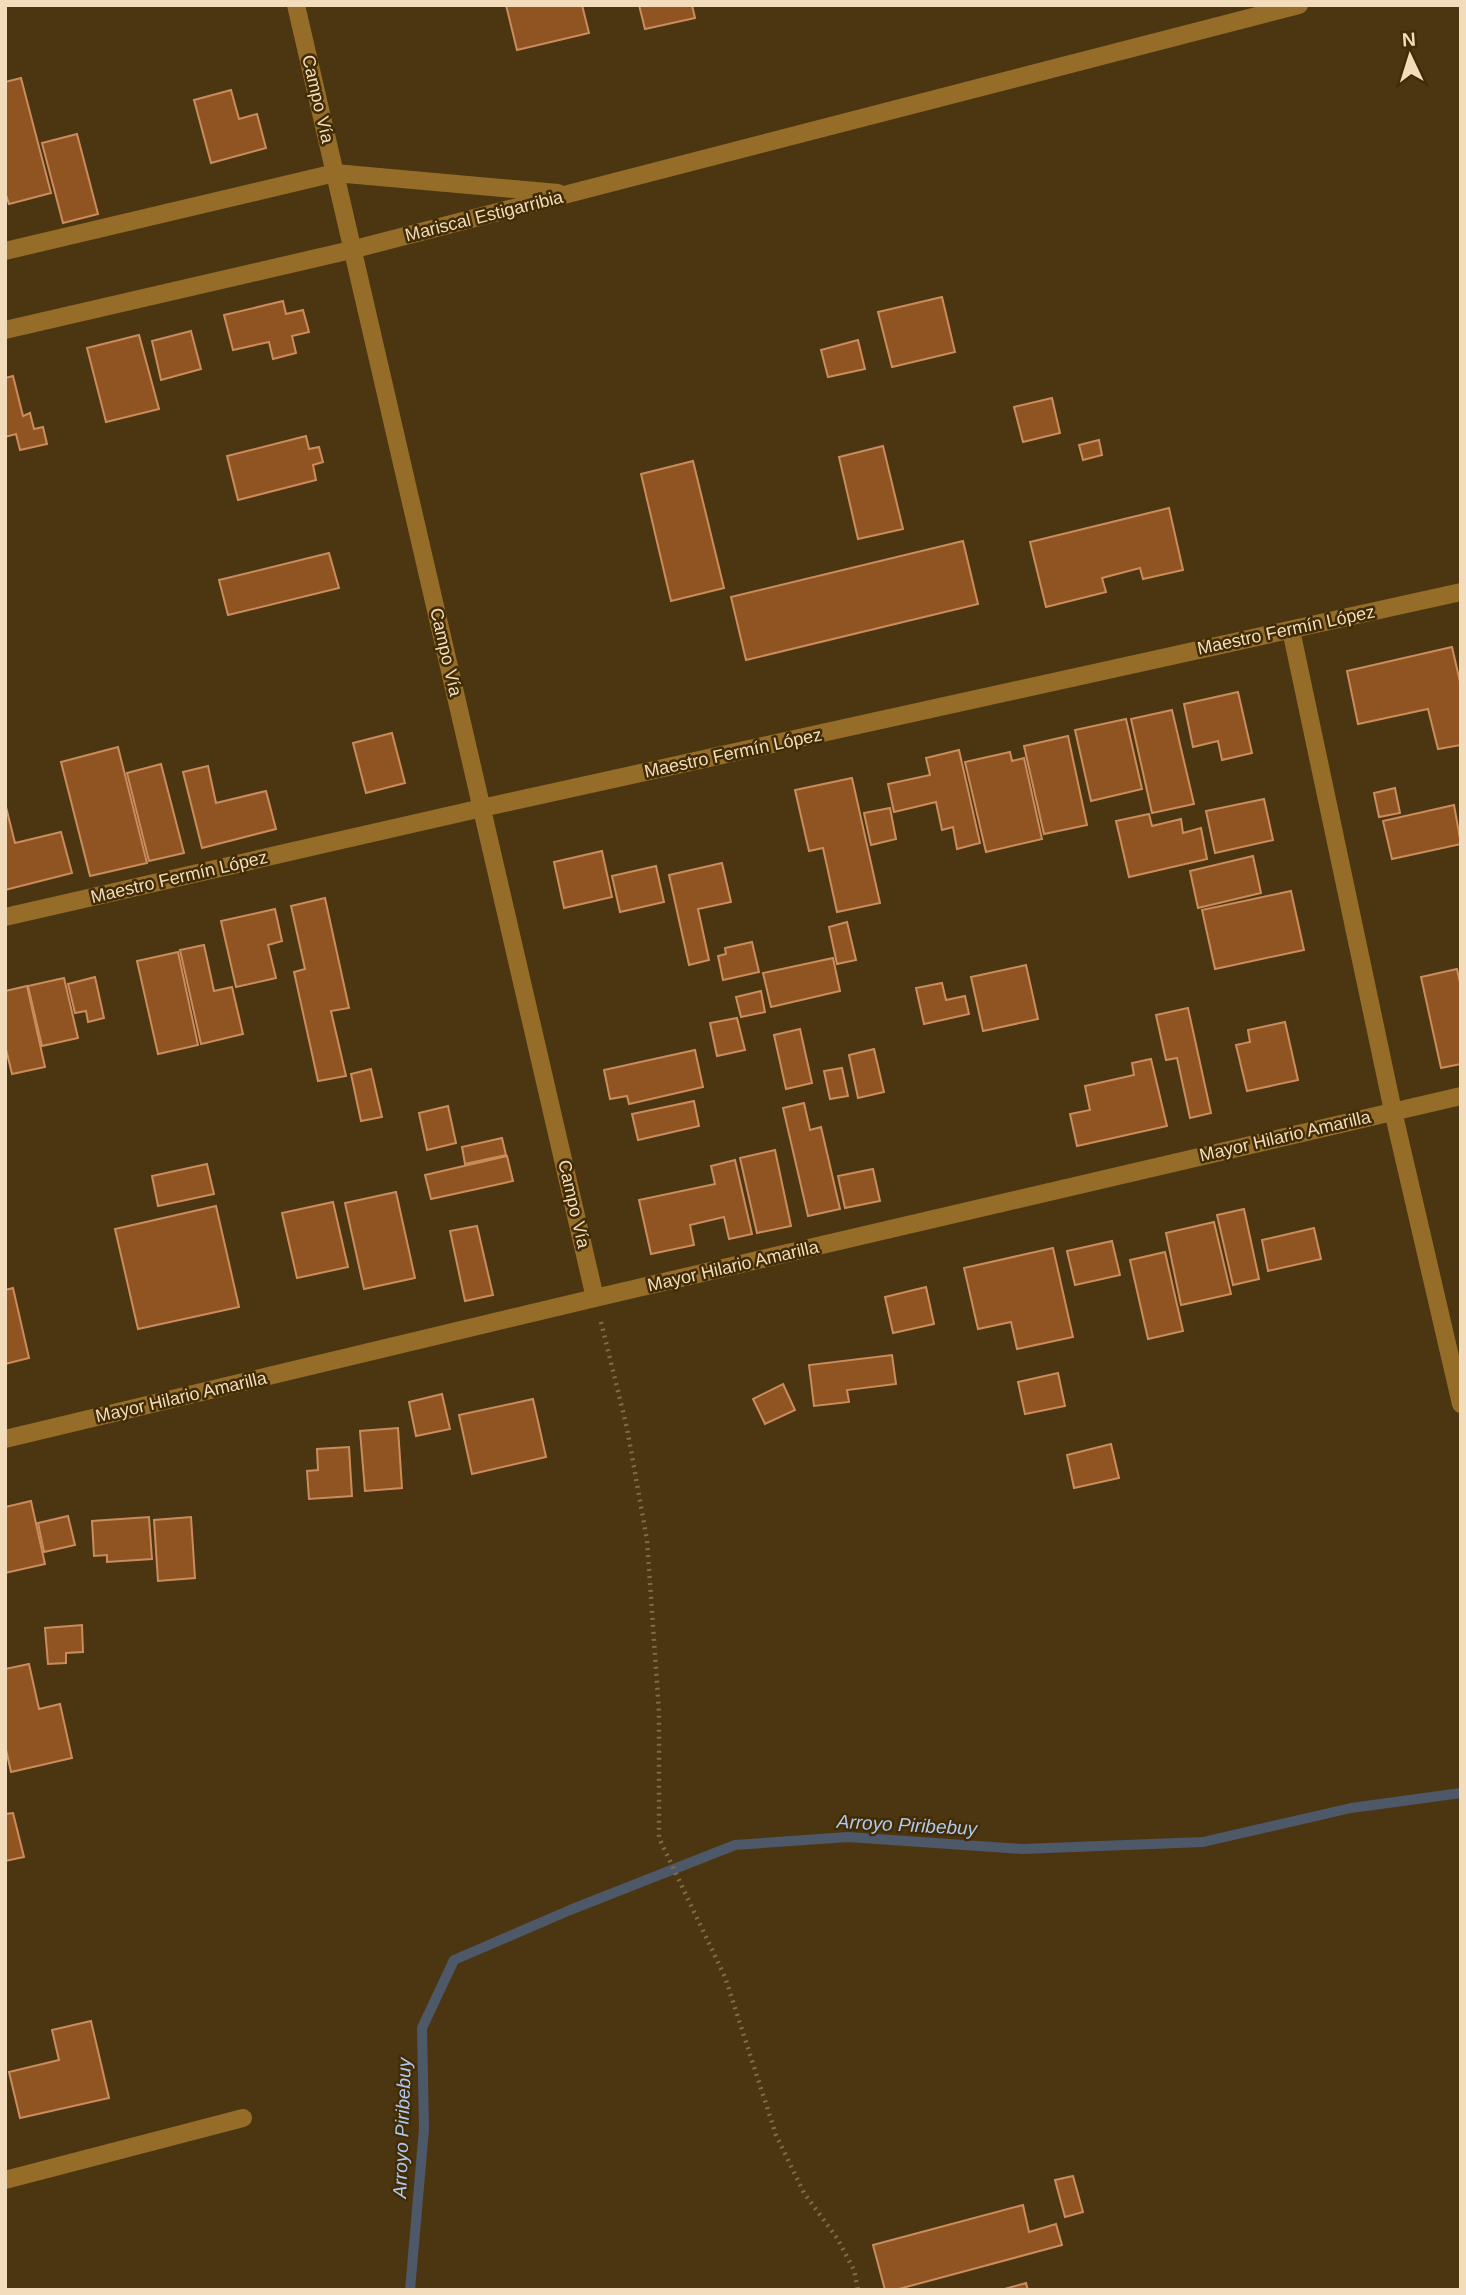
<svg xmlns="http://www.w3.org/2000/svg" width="1466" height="2295" font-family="Helvetica,sans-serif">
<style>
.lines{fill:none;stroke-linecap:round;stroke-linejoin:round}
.stream{stroke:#4d5868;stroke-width:10}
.building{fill:#8f5421;stroke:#ca8c5c;stroke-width:2}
.path{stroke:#806a47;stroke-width:4.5;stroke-dasharray:2 5;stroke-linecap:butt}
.street{stroke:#956d28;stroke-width:18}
.labels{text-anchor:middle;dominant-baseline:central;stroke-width:5;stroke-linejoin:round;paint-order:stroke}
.street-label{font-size:18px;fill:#f2dcbb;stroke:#412c06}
.water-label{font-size:19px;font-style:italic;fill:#afcaf1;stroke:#412c06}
</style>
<rect width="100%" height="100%" fill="#4c3612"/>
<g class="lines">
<polyline class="stream" points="410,2290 424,2129 422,2028 454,1960 570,1910 735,1845 848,1837 1023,1849 1203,1842 1351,1808 1461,1793"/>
</g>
<g class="building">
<polygon points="506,5 582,5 589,33 517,50"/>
<polygon points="639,5 692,5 695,18 645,29"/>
<polygon points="21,78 51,193 9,204 5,192 5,82"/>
<polygon points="231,90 239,119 257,114 266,148 211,163 194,100"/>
<polygon points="77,134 98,214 63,223 42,143"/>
<polygon points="942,297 955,352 892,367 878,312"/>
<polygon points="283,301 286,314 303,310 309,332 292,336 296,353 273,359 269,342 233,350 224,315"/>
<polygon points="191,331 201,369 161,380 152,341"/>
<polygon points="139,335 159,409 106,422 87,348"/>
<polygon points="858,340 865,369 828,377 821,350"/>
<polygon points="13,376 23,416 30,413 34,429 43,427 47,444 20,450 16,434 5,437 5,378"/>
<polygon points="1052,398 1060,433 1023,442 1014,407"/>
<polygon points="306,436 309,449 319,447 323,462 313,465 316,480 238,500 227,456"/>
<polygon points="1099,440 1102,455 1083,460 1079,445"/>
<polygon points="883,446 903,529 858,539 839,457"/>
<polygon points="693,461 724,588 671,601 641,474"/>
<polygon points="1169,508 1183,570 1143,579 1140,568 1102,578 1106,592 1046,607 1030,542"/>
<polygon points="963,541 978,604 746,660 731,597"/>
<polygon points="329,553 339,588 228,615 219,580"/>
<polygon points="1452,647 1461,686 1461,745 1438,749 1428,709 1358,724 1347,671"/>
<polygon points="1238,692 1252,753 1222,760 1218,741 1193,747 1184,704"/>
<polygon points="1172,710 1194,804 1152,813 1131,719"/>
<polygon points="1126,719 1142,789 1091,801 1075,730"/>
<polygon points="392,733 405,783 366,793 353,743"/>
<polygon points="1068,736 1087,825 1044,834 1024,746"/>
<polygon points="118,747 147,863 90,876 61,762"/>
<polygon points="959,750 980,843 957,849 953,827 942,830 936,802 894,812 888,784 930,775 926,758"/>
<polygon points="1010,752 1012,761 1024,758 1042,839 986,852 965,762"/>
<polygon points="161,764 184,853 149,861 127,773"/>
<polygon points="208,766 216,803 266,791 276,829 202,848 183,772"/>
<polygon points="852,778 880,903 837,912 823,848 809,851 795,790"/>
<polygon points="1395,788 1400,813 1379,817 1374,793"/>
<polygon points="1264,799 1273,840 1215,853 1206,811"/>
<polygon points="5,803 15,843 61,832 72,873 5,890"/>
<polygon points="1454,805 1461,844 1392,859 1383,821"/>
<polygon points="890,808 896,839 871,845 864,813"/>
<polygon points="1149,814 1152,826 1181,819 1183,833 1201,828 1207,859 1129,877 1116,821"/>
<polygon points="602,851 612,897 564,908 554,862"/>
<polygon points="1253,856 1261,893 1198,908 1190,871"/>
<polygon points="722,863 731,902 698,909 709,960 689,965 669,875"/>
<polygon points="656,866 664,902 620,912 612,876"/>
<polygon points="1291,891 1304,950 1215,969 1202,910"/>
<polygon points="325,898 349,1008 331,1011 346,1076 318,1081 294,972 305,969 291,906"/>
<polygon points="275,909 282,941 268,945 276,978 236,987 221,921"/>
<polygon points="847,922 856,960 837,964 829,927"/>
<polygon points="752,942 759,972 723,980 718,956 726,954 725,948"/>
<polygon points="204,945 214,991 232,987 243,1034 201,1044 180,950"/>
<polygon points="178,952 198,1045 158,1054 137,961"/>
<polygon points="833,958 840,991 771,1007 763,973"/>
<polygon points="1026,965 1038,1019 983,1031 971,977"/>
<polygon points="1457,969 1461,987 1461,1064 1441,1068 1421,977"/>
<polygon points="95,977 104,1018 88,1022 86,1011 75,1013 68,984"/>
<polygon points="64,978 78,1038 42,1046 28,986"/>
<polygon points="942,983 946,1000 965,996 969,1014 924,1024 916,988"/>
<polygon points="27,986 45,1067 12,1074 5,1045 5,991"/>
<polygon points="761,991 765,1012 741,1017 736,997"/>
<polygon points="1188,1008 1211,1113 1190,1118 1177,1058 1166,1060 1156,1015"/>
<polygon points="737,1018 745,1050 717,1056 710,1023"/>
<polygon points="1285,1022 1298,1080 1247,1091 1236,1045 1250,1042 1248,1030"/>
<polygon points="800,1029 812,1083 786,1089 774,1035"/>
<polygon points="874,1049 884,1092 858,1098 849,1055"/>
<polygon points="695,1050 703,1087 629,1104 627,1096 610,1099 604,1070"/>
<polygon points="1151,1059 1167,1126 1077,1146 1070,1114 1090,1110 1085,1086 1134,1075 1132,1063"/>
<polygon points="842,1068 848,1096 830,1099 824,1071"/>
<polygon points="371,1069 382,1117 361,1121 351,1074"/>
<polygon points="694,1101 699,1126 638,1140 632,1114"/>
<polygon points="804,1103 810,1130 821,1127 840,1209 808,1216 783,1108"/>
<polygon points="448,1106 456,1143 427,1150 419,1113"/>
<polygon points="502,1138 506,1155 465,1164 462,1147"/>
<polygon points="775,1150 791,1226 757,1233 740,1158"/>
<polygon points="507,1156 513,1181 431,1199 425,1175"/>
<polygon points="735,1160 752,1234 729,1239 724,1217 690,1225 694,1245 651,1254 639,1200 715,1184 711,1166"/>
<polygon points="207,1164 214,1194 158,1206 152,1176"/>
<polygon points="873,1169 880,1201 845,1208 838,1176"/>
<polygon points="396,1192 415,1278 364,1289 345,1203"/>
<polygon points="333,1202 348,1267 297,1278 282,1213"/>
<polygon points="216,1206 239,1307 138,1329 115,1229"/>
<polygon points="1244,1209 1259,1279 1233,1285 1217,1215"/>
<polygon points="1214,1222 1231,1294 1181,1305 1166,1233"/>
<polygon points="477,1226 493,1295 465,1301 450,1231"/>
<polygon points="1314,1228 1321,1259 1268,1271 1262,1240"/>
<polygon points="1112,1241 1120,1275 1075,1285 1067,1251"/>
<polygon points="1053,1248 1073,1337 1017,1349 1011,1322 978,1329 964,1268"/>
<polygon points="1165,1252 1183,1331 1148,1339 1130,1260"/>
<polygon points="926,1287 934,1324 893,1333 885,1297"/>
<polygon points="13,1288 29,1358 5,1364 5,1290"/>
<polygon points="892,1355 896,1384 847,1390 849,1402 814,1406 809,1365"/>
<polygon points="1058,1373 1065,1406 1025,1414 1018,1382"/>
<polygon points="783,1384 795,1410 765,1424 753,1399"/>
<polygon points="442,1394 450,1429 416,1436 409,1402"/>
<polygon points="533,1399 546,1457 472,1474 459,1415"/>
<polygon points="398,1428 402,1488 365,1491 360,1431"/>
<polygon points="1111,1444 1119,1478 1074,1488 1067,1455"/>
<polygon points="349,1447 352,1496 309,1499 307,1471 318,1470 317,1449"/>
<polygon points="31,1501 45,1564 5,1573 5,1507"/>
<polygon points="68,1516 75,1545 44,1552 38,1523"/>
<polygon points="149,1517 152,1559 107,1562 107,1555 94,1556 92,1521"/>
<polygon points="191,1517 195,1578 158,1581 154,1520"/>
<polygon points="82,1625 83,1652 66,1653 66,1663 48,1664 45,1628"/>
<polygon points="29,1664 39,1709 60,1704 72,1758 11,1772 5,1745 5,1669"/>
<polygon points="13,1813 24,1857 5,1861 5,1814"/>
<polygon points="91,2021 109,2098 20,2118 9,2072 59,2060 52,2030"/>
<polygon points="1073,2176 1083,2212 1065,2217 1055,2180"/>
<polygon points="1023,2205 1029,2232 1056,2224 1062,2245 895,2290 885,2290 873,2245"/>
<polygon points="1026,2283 1028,2290 1001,2290"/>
</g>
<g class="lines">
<polyline class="path" points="601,1322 627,1428 647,1540 659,1712 659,1838 725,1977 776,2135 804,2193 837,2238 854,2270 858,2290"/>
<g class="street">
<polyline points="296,5 595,1298"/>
<polyline points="5,251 335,173 558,193"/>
<polyline points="5,330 351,250 1299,5"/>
<polyline points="1291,630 1393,1111 1461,1404"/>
<polyline points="5,917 482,808 1461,592"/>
<polyline points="5,1439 595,1298 1461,1096"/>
<polyline points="5,2180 243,2118"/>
</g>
</g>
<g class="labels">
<g class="street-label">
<text transform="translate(318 99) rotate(77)">Campo Vía</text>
<text transform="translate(484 216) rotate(-14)">Mariscal Estigarribia</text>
<text transform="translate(1286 630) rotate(-12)">Maestro Fermín López</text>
<text transform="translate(446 652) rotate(77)">Campo Vía</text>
<text transform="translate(733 753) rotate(-12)">Maestro Fermín López</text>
<text transform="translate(179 877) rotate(-13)">Maestro Fermín López</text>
<text transform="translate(1285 1136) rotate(-13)">Mayor Hilario Amarilla</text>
<text transform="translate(574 1204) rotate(77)">Campo Vía</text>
<text transform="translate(733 1266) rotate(-13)">Mayor Hilario Amarilla</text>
<text transform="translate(181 1397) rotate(-13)">Mayor Hilario Amarilla</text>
</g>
<g class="water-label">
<text transform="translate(907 1825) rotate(3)">Arroyo Piribebuy</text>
<text transform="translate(402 2128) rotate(-88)">Arroyo Piribebuy</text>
</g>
</g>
<rect width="1466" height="2295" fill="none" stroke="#f2dcbb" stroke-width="14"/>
<g transform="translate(1410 56) rotate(356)" stroke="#412c06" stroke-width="5" paint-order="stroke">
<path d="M0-5L12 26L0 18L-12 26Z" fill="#f2dcbb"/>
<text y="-10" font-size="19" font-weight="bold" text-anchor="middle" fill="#f2dcbb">N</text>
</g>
</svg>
